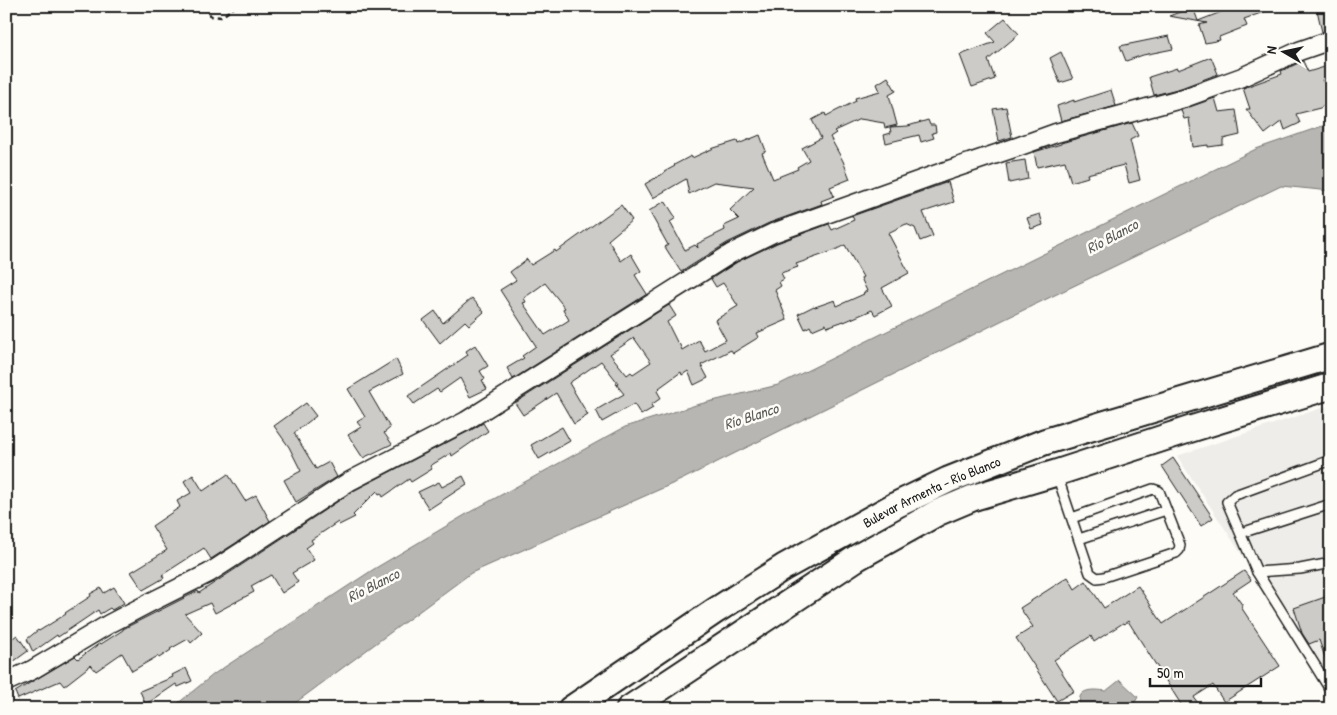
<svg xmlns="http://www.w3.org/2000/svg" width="1337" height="715" font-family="'Patrick Hand',sans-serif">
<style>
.built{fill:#eeede9}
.water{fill:#b7b6b2;stroke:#797876}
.building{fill:#cccbc8;stroke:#1c1c1c;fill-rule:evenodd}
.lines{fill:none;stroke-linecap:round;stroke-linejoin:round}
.service-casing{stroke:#1c1c1c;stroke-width:12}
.minor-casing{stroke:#1c1c1c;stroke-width:21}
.secondary-casing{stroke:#1c1c1c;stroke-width:29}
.path{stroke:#1c1c1c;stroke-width:2.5;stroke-dasharray:5 4;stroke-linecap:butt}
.service{stroke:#fdfcf7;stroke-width:9}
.minor{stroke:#fdfcf7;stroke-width:18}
.secondary{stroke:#fdfcf7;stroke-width:25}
.labels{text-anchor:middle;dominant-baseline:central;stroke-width:5;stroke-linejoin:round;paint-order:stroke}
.street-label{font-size:14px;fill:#1c1c1c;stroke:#fdfcf7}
.water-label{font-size:15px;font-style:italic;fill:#5a5a58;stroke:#fdfcf7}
</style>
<rect width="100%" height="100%" fill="#fdfcf7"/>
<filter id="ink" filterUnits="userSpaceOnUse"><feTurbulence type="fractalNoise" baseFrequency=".02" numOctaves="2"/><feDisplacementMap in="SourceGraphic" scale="10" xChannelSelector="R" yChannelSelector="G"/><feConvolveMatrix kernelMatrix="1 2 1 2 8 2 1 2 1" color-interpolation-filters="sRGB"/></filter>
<g filter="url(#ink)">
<polygon class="built" points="1331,405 1331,690 1177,456"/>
<g class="water">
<polygon points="1331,123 1331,191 1281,186 1005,319 681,480 471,573 287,709 171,709 214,674 374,569 470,512 625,427 696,405 778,385 1256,149"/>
<path d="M1120 680 1138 697 1131 709H1081C1074 688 1092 689 1106 691Z"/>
</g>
<g class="building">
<polygon points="1228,6 1275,6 1275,8 1244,19 1247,26 1219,37 1220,40 1205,43 1199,25 1207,23 1169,16 1193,7 1198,21 1229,9"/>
<polygon points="1331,6 1331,30 1322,32 1317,10"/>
<polygon points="1005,18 1019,34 988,60 995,79 972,87 960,55 995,42 987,33"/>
<polygon points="1169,36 1173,49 1143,55 1126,61 1120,46"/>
<polygon points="1061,52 1073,79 1060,83 1050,58"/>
<polygon points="1211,57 1218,74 1181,88 1154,95 1149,77 1177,68 1178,70"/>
<polygon points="1303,61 1308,72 1331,65 1331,77 1322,80 1331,94 1331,101 1320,108 1296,114 1300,123 1285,130 1282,121 1265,134 1246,109 1250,109 1243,88 1282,74 1281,71"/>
<polygon points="888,77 896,91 889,95 897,125 885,128 884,123 860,119 834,131 836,133 830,137 843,161 850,179 830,187 834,196 821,201 822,204 769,223 727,243 681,272 665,247 668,245 649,211 665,201 676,218 670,222 685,250 695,245 698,248 697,244 725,230 724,226 739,219 730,210 754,187 714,182 689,194 686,179 653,198 645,184 664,173 664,172 675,166 674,165 691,156 692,158 714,148 737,141 738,144 760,135 766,151 762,153 773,179 798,169 797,167 809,160 802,148 821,138 812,120 825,113 826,116 856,101 855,98 880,91 877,84"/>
<polygon points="1111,90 1116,106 1061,121 1057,106 1074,100 1074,102"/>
<polygon points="1215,98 1219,112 1236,110 1240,135 1223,139 1223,145 1208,147 1208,145 1193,147 1189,118 1184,119 1181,110"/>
<polygon points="1006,107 1012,137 999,141 993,109"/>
<polygon points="928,120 930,125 935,125 936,132 932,133 934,138 921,142 919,135 886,143 884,135 891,133 890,127 908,126"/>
<polygon points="1132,123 1138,136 1130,140 1140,180 1129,183 1124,165 1087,174 1088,177 1071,182 1065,161 1037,167 1034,152 1061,144 1061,143"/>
<polygon points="1025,160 1028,179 1009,183 1006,163"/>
<path d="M948 182 954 202 923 212 933 236 920 241 915 228 906 224 888 233 909 273 882 288 892 306 875 315 872 310 844 322V321L827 327 826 324 812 330 810 326 805 329 798 314 814 306 815 307 835 300 837 306 864 294 863 293 867 291 861 278 863 277 845 245 833 251 796 264 798 267 781 273 784 279 779 282 781 286 775 290 787 320 757 333 759 337 733 353 731 350 701 365 708 378 694 385 688 371 682 375 681 372 659 388 660 389 657 391 661 398 651 405 653 408 641 415 634 404 602 422 596 410 624 394 616 384 618 383 601 361 569 383 588 415 574 424 556 393 523 415 515 403 669 305 676 316 667 322 678 344 679 343 682 350 699 340 705 351 726 340 715 320 738 306 723 283 716 287 711 279 737 262 777 243 829 224 832 230 854 220 852 216ZM634 338 651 362 633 374 631 372 627 375 610 354Z"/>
<path d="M621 205 632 220 608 240 621 261 631 254 641 271 635 275 647 294 513 379 507 368 524 358 522 356 536 346 500 290 516 280 510 272 527 259 531 265 555 250 556 252ZM545 283 565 308 563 309 569 320 545 335 523 303 526 302 524 298Z"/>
<polygon points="1040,214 1043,225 1031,229 1027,218"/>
<polygon points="472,298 484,312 469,325 465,321 440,343 423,320 435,311 443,323"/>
<polygon points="475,345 488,366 480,371 485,379 482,380 487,389 470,397 460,378 440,392 437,389 414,404 408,396 468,355 466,351"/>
<polygon points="396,359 403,374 369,392 390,428 384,433 392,444 363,458 348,435 361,427 357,422 365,417 348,389"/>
<polygon points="306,403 316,416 294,433 316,469 329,462 337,477 296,502 284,480 301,471 289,447 274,426"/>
<polygon points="483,423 488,431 452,456 451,453 430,466 432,469 411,482 409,479 383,497 381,493 379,494 377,491 353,515 355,517 339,525 338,522 311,540 313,543 306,548 314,560 292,573 298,582 282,593 271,575 251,586 254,592 215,613 210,603 185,614 202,633 191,643 188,639 170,649 171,650 159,658 158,656 132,671 122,653 96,671 91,665 64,686 60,681 18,699 15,692 33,681 75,656 78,659 100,643 101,644 123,630 123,629 198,591 199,593 355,490 471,430"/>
<polygon points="562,427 570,441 539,459 531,445"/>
<polygon points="1173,458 1213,518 1201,526 1162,466"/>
<polygon points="228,474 245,501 256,495 270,521 211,559 204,548 162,575 164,578 143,590 131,572 167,550 152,526 180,507 177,501 191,493 184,481 193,475 203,491"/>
<polygon points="463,476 467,484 429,509 418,492 439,482 442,487"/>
<polygon points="1244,571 1251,580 1233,592 1243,606 1241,607 1280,666 1224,702 1213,685 1194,697 1201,709 1184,709 1128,621 1124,624 1123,623 1094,642 1091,636 1054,660 1074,691 1057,701 1016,638 1033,627 1020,608 1068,577 1075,589 1086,581 1104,608 1138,586 1163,624"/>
<polygon points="114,587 124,603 112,610 110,608 100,614 98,610 58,637 57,635 33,652 27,639 38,630 39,631 66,614 65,613 91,596 90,594 101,588 104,593"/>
<polygon points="1331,595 1331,668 1329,669 1319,640 1309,644 1302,633 1294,608"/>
<polygon points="17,635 28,651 6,667 6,643"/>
<polygon points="186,668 192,681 178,687 176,684 151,701 145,703 140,691 173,677 172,675"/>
</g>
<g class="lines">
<defs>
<g id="service">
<polyline points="1331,460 1235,495 1227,502 1257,572 1331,691"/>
<polyline points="1057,475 1090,573 1097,578 1104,577 1176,553 1179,550 1180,545 1159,491 1153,489 1072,518"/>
<polyline points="1241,533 1331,504"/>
<polyline points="1079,539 1166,510"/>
<polyline points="1257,572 1300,569 1331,563"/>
</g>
<polyline id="minor" points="6,682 32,670 109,624 151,602 209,573 350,481 466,421 732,253 773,233 943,172 1017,147 1056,133 1184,98 1242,77 1299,51 1331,40"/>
<g id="secondary">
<path id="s1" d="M571 709 715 611 784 567 896 505 948 480 1044 442 1331 356"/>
<polyline points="629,709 858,557 937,513 975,497 1056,473 1191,429 1331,386"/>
</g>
</defs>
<use href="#service" class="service-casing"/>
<use href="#minor" class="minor-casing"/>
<use href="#secondary" class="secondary-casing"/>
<polyline class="path" points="204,6 211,16 221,17 236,6"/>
<use href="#service" class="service"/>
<use href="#minor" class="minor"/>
<use href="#secondary" class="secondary"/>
</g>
</g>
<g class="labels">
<g class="street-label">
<text stroke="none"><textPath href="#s1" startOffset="422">Bulevar Armenta - Río Blanco</textPath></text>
</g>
<g class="water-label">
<text transform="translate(1112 236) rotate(-28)">Río Blanco</text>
<text transform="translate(751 416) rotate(-18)">Río Blanco</text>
<text transform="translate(373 585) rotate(-27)">Río Blanco</text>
</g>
</g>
<rect width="1337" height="715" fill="none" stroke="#fdfcf7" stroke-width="25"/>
<rect x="12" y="12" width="1312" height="690" fill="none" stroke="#1c1c1c" stroke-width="2" filter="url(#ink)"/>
<g transform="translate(1284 52) rotate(279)" stroke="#fdfcf7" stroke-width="4" paint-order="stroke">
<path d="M0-4L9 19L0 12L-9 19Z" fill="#1c1c1c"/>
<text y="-8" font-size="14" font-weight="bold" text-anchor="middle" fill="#1c1c1c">N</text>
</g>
<path d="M1150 678v8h111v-8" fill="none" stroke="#1c1c1c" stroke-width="2.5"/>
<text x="1157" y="678" font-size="15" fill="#1c1c1c" stroke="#fdfcf7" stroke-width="4" paint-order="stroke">50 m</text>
</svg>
